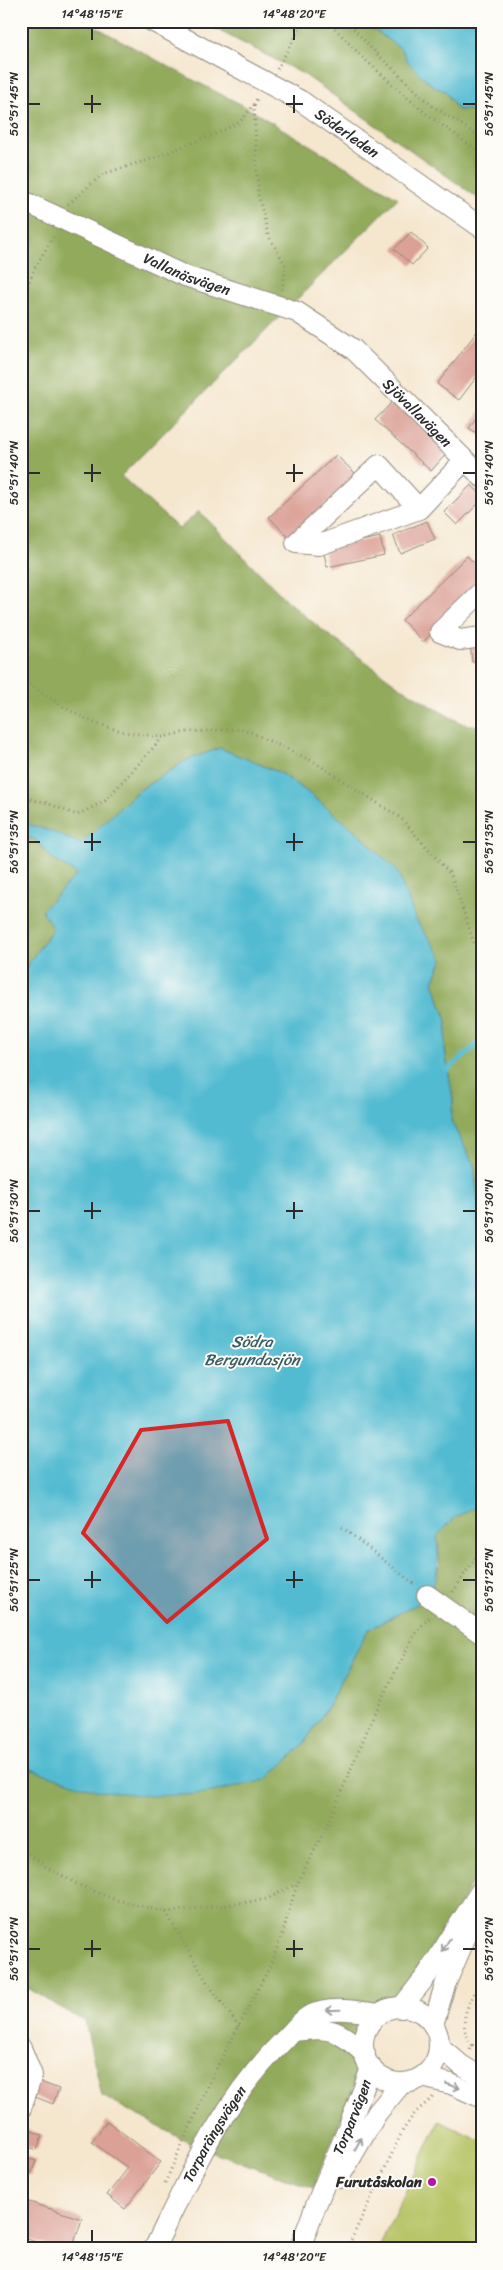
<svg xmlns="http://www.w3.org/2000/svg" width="503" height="2270" font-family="Sriracha,sans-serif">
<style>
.green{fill:#b8c567;stroke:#727849}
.forest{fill:#92aa5c;stroke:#5e6a44}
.water{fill:#53bbd1;stroke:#3f737e}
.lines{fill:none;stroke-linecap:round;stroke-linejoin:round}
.stream{stroke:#53bbd1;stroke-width:5}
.building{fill:#dba096}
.minor-casing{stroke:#90887c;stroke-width:22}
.path{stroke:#90887c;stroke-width:3;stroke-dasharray:1 4;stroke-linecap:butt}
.minor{stroke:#fff;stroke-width:20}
.minor-bridge-casing{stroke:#90887c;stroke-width:22;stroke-linecap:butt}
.minor-bridge{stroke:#fff;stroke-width:20}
.oneway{stroke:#a0a0a0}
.marked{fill:#d62828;fill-opacity:0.2;stroke:#d62828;stroke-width:4;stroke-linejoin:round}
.ticks{fill:none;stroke:#2b2b2b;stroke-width:2}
.poi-dot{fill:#b5179e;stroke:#fdfcf7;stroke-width:2}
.labels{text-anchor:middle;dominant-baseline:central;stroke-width:4;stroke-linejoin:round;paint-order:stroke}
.street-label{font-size:15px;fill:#2b2b2b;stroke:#fdfcf7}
.poi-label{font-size:15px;font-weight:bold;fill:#2b2b2b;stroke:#fdfcf7;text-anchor:end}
.water-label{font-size:16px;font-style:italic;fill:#395d65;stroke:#fdfcf7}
.neatline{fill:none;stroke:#2b2b2b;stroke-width:2}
.ticks-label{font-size:12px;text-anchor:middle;fill:#2b2b2b}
</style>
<rect width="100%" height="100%" fill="#fdfcf7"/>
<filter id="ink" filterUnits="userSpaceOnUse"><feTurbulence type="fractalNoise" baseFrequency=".02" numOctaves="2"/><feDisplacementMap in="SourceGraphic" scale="10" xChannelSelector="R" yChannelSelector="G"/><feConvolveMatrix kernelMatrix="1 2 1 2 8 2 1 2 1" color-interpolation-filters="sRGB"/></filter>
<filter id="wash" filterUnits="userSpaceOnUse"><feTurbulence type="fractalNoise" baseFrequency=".0096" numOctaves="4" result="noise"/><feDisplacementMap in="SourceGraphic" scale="20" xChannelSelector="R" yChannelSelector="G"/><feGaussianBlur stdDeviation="1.12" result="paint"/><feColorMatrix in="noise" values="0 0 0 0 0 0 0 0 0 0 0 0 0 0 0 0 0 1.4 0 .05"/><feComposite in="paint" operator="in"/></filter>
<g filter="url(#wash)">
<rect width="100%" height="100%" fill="#f5e6ce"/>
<polygon class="green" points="439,2121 482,2141 482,2249 378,2249"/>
<g class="forest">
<polygon points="21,21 85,21 195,81 244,106 398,198 121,476 179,529 199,511 288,602 326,633 399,686 436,709 463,724 482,726 482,1235 474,1165 451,1121 453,1100 445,1050 447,1021 433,982 443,959 416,920 397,871 358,833 306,791 278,772 220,748 187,760 138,791 81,845 53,832 21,822"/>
<polygon points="200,21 363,21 402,50 407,61 423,77 436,88 445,90 457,110 471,110 479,118 482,117 482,201 305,75"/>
<polygon points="21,836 36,840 53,860 77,874 64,889 53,929 36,952 21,977"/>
<polygon points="482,1466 482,1865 446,1929 402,1995 378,2007 366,2018 358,2031 357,2040 360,2072 313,2188 191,2144 102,2096 85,2022 21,1984 21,1766 28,1770 266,1780 303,1745 325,1711 368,1630 422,1601 440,1566 437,1536 456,1517 476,1507"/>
</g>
<g class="water">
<polygon points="363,21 482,21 482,117 476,117 475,112 466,109 458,110 445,91 436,88 423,77 407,61 402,50"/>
<path d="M220 748 278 772 306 791 358 833 397 871 416 920 443 959 433 982 447 1021 445 1050 453 1100 451 1121 474 1165 482 1235V1466L476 1507 456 1517 437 1536C439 1562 440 1580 422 1601L368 1630 325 1711 303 1745 266 1780 204 1794 149 1796 95 1790 21 1766V977L36 952 53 929 42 910 77 874 53 860 36 840 21 836V822L53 832 81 844 138 791 187 760Z"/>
</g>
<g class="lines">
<polyline class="stream" points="447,1070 482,1041"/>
</g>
<g id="blocks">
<g class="building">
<polygon points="411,232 428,248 412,265 394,249"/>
<polygon points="482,325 482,370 459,400 437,384"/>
<polygon points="393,401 448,452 431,471 375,420"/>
<polygon points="482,409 482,437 469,428"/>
<polygon points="336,455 356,474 290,539 269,517"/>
<polygon points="471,485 482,495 482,500 457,525 444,512"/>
<polygon points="427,521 435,539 400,553 393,535"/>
<polygon points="380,537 384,555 327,567 323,549"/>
<polygon points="467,556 482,570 482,583 423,642 402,620"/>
<polygon points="482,642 482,662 472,662 470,643"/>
<polygon points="38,2081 59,2089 53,2104 33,2096"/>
<polygon points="107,2121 161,2162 125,2209 107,2195 128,2168 92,2142"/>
<polygon points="22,2127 42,2135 37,2150 21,2144"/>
<polygon points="21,2155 36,2161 30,2176 21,2172"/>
<polygon points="26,2201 82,2219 72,2249 57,2249 21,2237 21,2215"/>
</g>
</g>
</g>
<g filter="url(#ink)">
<use href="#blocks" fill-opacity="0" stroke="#90887c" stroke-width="1"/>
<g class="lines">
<defs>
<g id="minor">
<polyline points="152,21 232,64"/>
<path id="s1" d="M301 101 482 228"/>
<path id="s2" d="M21 200 185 276 297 312 353 349 482 477"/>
<polyline points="419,509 319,545 296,543 379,465 419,509 465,460"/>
<polyline points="482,591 440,632 460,640 482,637"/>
<polyline points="427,1595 482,1634"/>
<circle cx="401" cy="2045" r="38"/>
<polyline points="401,2008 427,1975 482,1889"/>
<polyline points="433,2025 445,1985 473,1920"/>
<path d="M293 2031C332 2027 336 2028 365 2054"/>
<polyline points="439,2046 461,2065 482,2078"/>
<polyline points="21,2048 32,2075 21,2108"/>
<polyline points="422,2077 451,2084 482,2098"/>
<polyline points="339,2178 377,2113 402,2083"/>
<path id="s3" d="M154 2249C191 2173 223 2100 284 2040 292 2032 300 2021 309 2016 331 2005 356 2011 380 2014"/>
<path id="s4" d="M300 2249C320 2187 351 2129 371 2067"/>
</g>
</defs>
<use href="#minor" class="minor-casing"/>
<g class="path">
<polyline points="328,21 362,57 424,112 482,154"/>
<polyline points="347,21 371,48 431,105 482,138"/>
<polyline points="277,69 304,21"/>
<polyline points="254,105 258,193 268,235 286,266 282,290"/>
<polyline points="68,204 103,174 154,158 222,131 240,122 254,105 258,96"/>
<polyline points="21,305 34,269 55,234"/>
<polyline points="21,679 67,709 92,722 124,732 163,737 186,732 244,729 314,762 401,818 451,875 482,966"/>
<polyline points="21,798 44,802 77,815 105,801 162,738"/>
<polyline points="342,1527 415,1585"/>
<polyline points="453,1592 482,1547"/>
<polyline points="21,1848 46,1867 81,1886 113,1899 166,1912 229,1905 267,1899 296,1884"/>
<polyline points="166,1912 207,1982 239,2027"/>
<polyline points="472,2045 482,2051"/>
<path d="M470 2050 472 2045C455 2022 470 2001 482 1980"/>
<polyline points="165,2183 214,2073 270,1966 282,1935 297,1884 328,1824 376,1709 416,1632 430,1617"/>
<polyline points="347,2249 403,2130 415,2113 433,2097"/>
</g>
<use href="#minor" class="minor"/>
<defs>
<polyline id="minor-bridge" points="232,64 301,101"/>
</defs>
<use href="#minor-bridge" class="minor-bridge-casing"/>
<use href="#minor-bridge" class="minor-bridge"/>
</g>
<defs><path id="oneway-shaft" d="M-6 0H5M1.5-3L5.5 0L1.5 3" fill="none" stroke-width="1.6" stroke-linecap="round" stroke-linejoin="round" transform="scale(1.25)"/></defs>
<g class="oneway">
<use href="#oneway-shaft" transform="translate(446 1945) rotate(121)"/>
<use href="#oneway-shaft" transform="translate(333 2010) rotate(178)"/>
<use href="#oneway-shaft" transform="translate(453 2086) rotate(19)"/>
<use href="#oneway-shaft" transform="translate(358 2144) rotate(-60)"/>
</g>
</g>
<path class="marked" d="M228 1421 267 1539 167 1622 83 1533 141 1430Z"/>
<path class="ticks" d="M92 28V40M294 28V40M92 95V113M294 95V113M28 104H40M84 104H101M286 104H303M463 104H476M92 464V482M294 464V482M28 473H40M84 473H101M286 473H303M463 473H476M92 833V851M294 833V851M28 842H40M84 842H101M286 842H303M463 842H476M92 1202V1219M294 1202V1219M28 1211H40M84 1211H101M286 1211H303M463 1211H476M92 1571V1588M294 1571V1588M28 1580H40M84 1580H101M286 1580H303M463 1580H476M92 1940V1957M294 1940V1957M28 1949H40M84 1949H101M286 1949H303M463 1949H476M92 2230V2242M294 2230V2242"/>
<circle class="poi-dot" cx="432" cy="2182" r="5"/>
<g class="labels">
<g class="street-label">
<text stroke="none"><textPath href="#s1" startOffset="56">Söderleden</textPath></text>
<text stroke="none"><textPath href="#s2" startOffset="182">Vallanäsvägen</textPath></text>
<text stroke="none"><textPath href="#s2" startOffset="456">Sjövallavägen</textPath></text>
<text stroke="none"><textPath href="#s4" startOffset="142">Torparvägen</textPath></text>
<text stroke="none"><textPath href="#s3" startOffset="130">Torparängsvägen</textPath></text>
</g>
<g class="poi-label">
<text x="422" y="2182">Furutåskolan</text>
</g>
<g class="water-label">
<text x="252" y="1341">Södra<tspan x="252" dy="18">Bergundasjön</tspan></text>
</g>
</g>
<rect width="503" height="2270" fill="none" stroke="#fdfcf7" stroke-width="55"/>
<rect x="28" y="28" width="448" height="2214" class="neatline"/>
<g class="ticks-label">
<text x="92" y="18">14°48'15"E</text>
<text x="294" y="18">14°48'20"E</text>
<text transform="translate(14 104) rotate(-90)" y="4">56°51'45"N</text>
<text transform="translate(489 104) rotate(-90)" y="4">56°51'45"N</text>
<text transform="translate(14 473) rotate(-90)" y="4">56°51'40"N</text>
<text transform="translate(489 473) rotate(-90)" y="4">56°51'40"N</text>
<text transform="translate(14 842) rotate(-90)" y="4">56°51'35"N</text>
<text transform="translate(489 842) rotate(-90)" y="4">56°51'35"N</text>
<text transform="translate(14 1211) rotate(-90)" y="4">56°51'30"N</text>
<text transform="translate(489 1211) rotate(-90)" y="4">56°51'30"N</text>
<text transform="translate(14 1580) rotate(-90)" y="4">56°51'25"N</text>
<text transform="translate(489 1580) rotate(-90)" y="4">56°51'25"N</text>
<text transform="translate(14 1949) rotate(-90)" y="4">56°51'20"N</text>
<text transform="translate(489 1949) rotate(-90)" y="4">56°51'20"N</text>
<text x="92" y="2261">14°48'15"E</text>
<text x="294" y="2261">14°48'20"E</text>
</g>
</svg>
